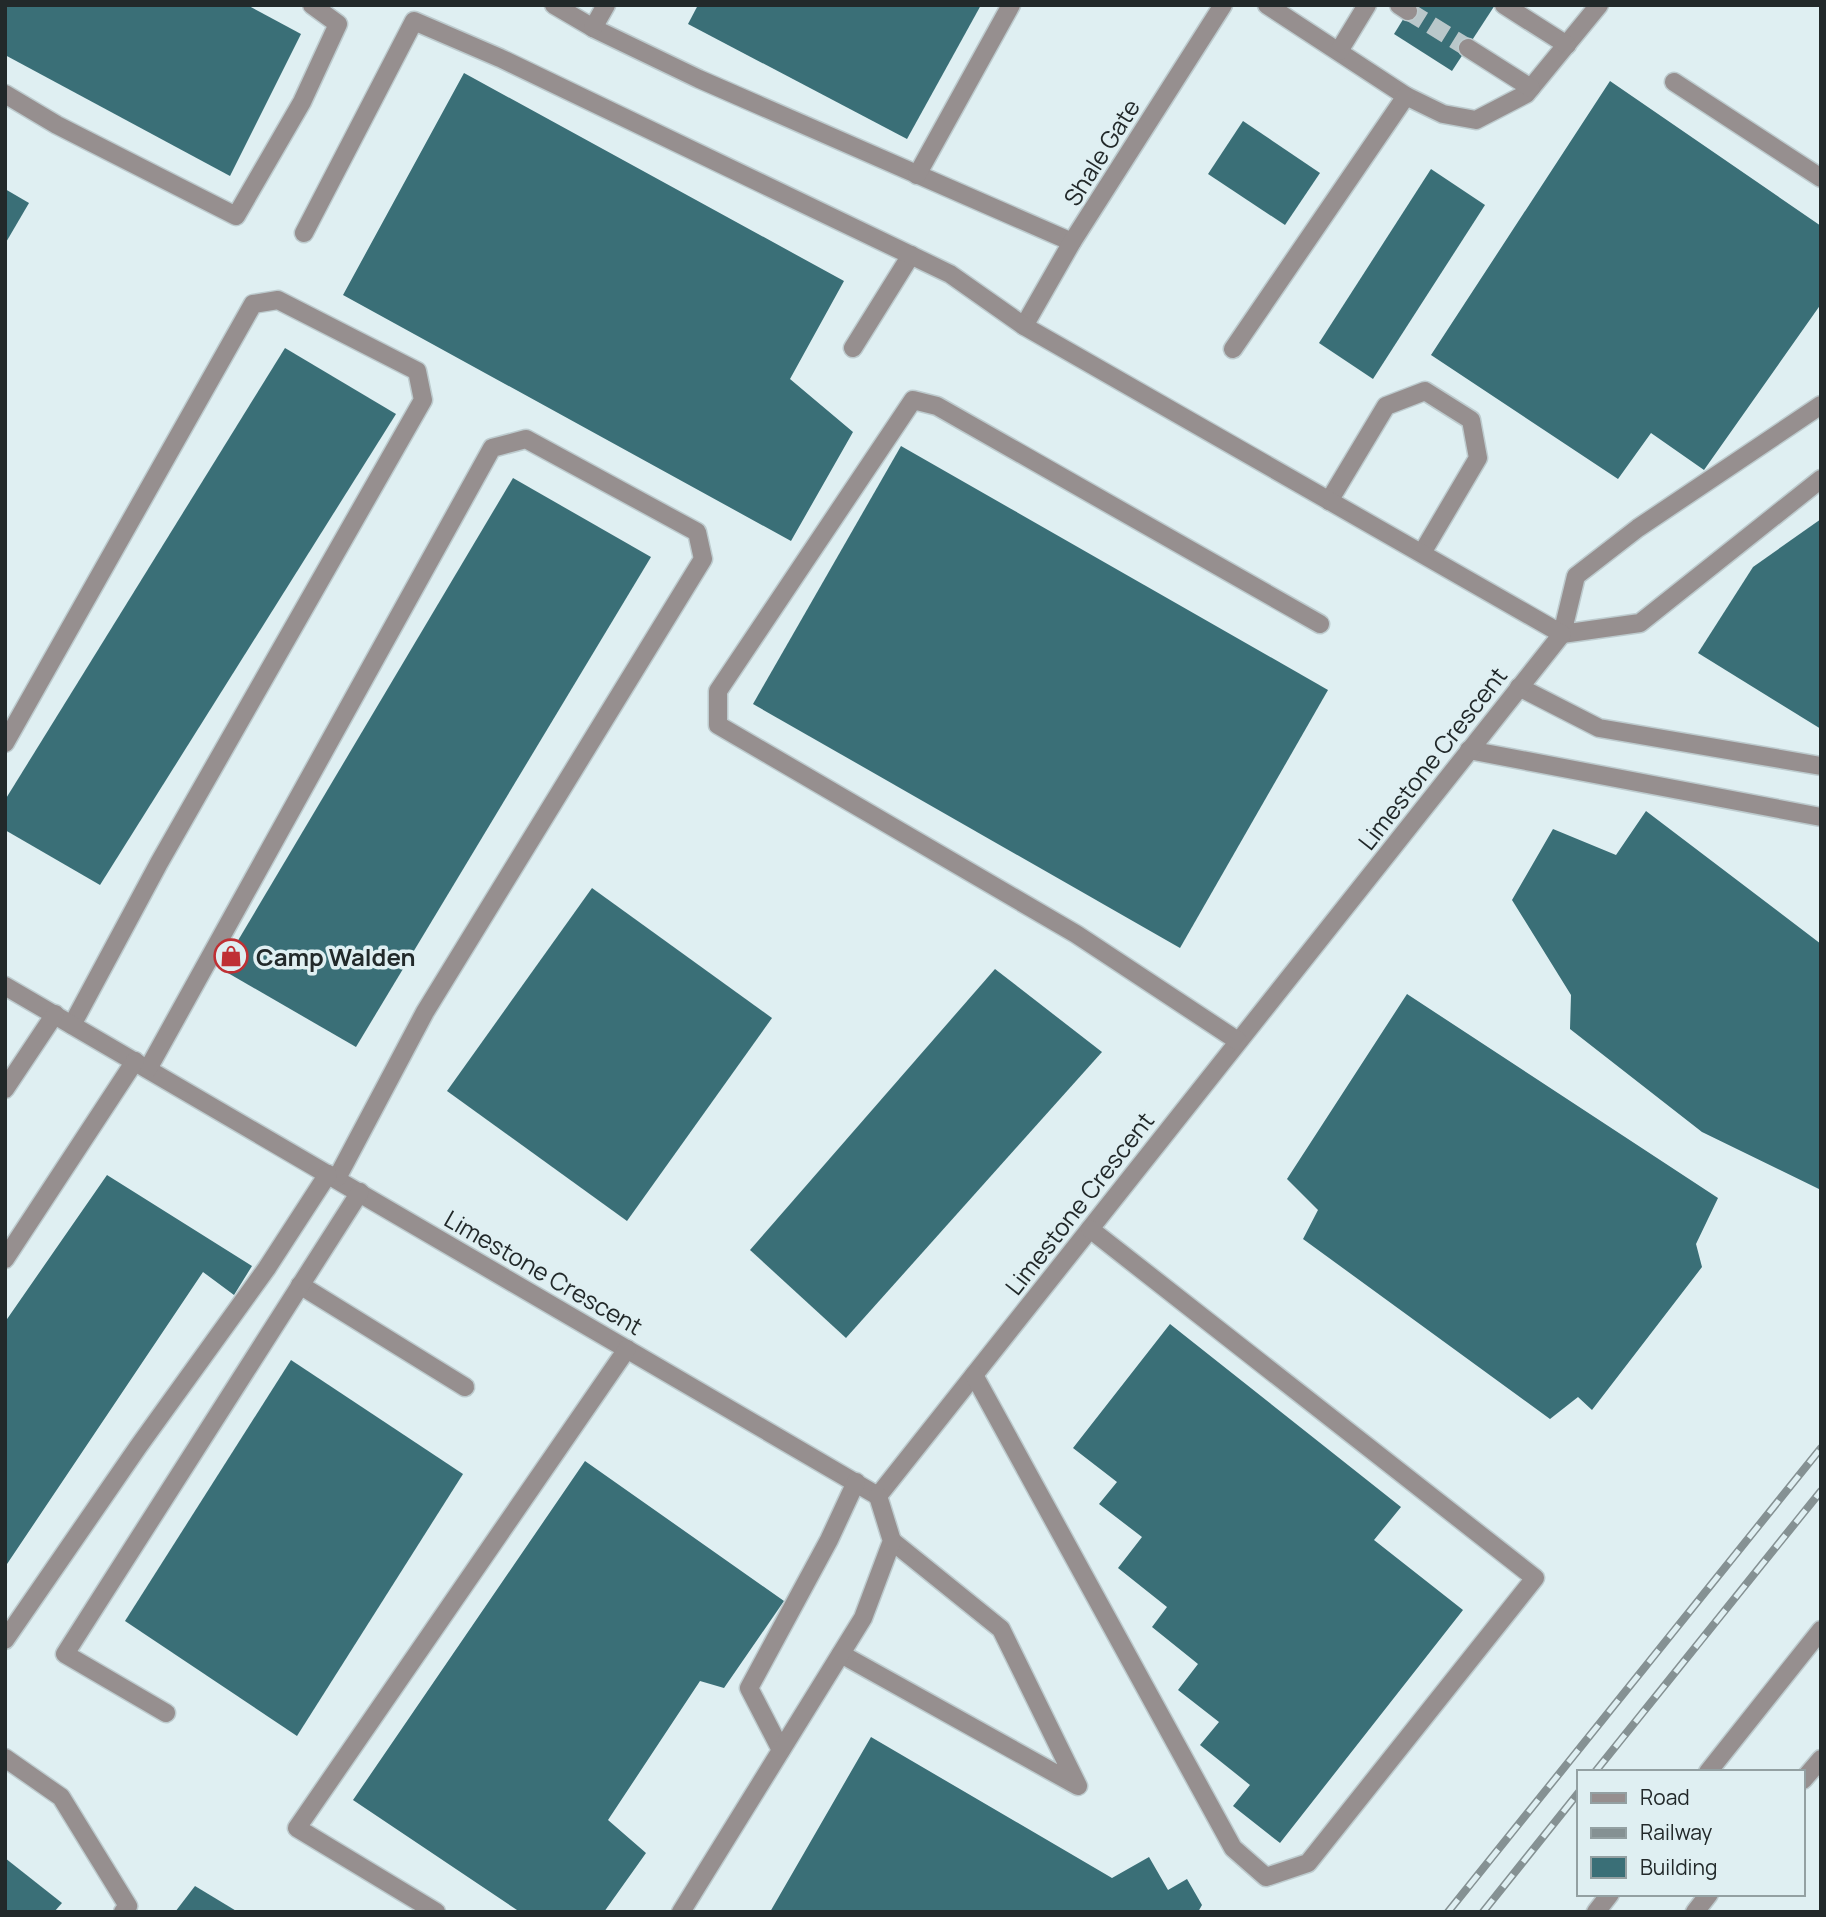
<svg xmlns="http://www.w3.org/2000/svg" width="1826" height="1917" font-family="Manrope,sans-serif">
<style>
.building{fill:#3a6f77}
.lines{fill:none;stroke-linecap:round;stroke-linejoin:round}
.minor-tunnel{stroke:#b9c7ca;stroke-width:18;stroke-dasharray:18 9;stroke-linecap:butt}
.minor-casing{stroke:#bdcbce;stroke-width:21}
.minor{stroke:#968f8f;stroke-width:18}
.rail-casing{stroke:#859193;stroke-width:8}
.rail{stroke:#dfeff2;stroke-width:5;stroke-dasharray:16;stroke-linecap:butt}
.labels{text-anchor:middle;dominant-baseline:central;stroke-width:7;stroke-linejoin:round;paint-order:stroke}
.street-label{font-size:24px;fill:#22292a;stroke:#dfeff2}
.poi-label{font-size:24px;font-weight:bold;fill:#22292a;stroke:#dfeff2;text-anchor:start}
</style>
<rect width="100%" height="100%" fill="#dfeff2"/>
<g class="building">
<polygon points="5,5 247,5 301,34 230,176 5,55"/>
<polygon points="698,5 981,5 907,139 688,24"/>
<polygon points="1412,5 1495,5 1452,71 1394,34"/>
<polygon points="464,73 844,281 790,379 853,432 791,541 343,295"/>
<polygon points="1610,81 1821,226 1821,304 1704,470 1651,433 1618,479 1431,355"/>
<polygon points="1243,121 1320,173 1285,225 1208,174"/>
<polygon points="1431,169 1485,205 1373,379 1319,343"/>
<polygon points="5,189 29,203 5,244"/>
<polygon points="285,348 396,414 100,885 5,830 5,800"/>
<polygon points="901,446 1328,690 1180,948 753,704"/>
<polygon points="513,478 651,557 356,1047 221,969"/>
<polygon points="1821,519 1821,729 1698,653 1753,567"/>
<polygon points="1646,811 1821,944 1821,1190 1702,1132 1570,1029 1571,995 1512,900 1553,829 1616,855"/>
<polygon points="592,888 772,1018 627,1221 447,1091"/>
<polygon points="995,969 1102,1052 846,1338 750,1250"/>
<polygon points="1407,994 1718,1198 1696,1244 1702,1267 1592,1410 1578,1397 1550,1419 1303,1239 1318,1210 1287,1179"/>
<polygon points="107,1175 252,1266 234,1295 203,1272 5,1567 5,1322"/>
<polygon points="1170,1324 1401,1507 1374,1540 1463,1610 1280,1843 1233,1806 1250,1785 1200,1745 1219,1722 1178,1690 1198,1664 1152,1627 1167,1607 1118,1568 1142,1537 1099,1504 1117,1482 1073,1448"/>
<polygon points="291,1360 463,1474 297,1736 125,1621"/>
<polygon points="585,1461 784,1601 724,1688 700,1681 608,1820 646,1853 604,1912 520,1912 353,1800"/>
<polygon points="871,1737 1112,1878 1149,1857 1168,1890 1187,1879 1202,1905 1198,1912 770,1912"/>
<polygon points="5,1858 62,1903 54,1912 5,1912"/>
<polygon points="195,1886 238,1912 175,1912"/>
</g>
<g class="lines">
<polyline class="minor-tunnel" points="1408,11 1468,48"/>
<defs>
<g id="minor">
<polyline points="554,5 595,29 699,79 1072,242"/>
<polyline points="1267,5 1406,96 1443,114 1476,120 1526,94 1599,5"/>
<polyline points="1399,5 1408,11"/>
<polyline points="1504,5 1567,45"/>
<polyline points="593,28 606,5"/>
<polyline points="1468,48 1531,88"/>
<polyline points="1339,51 1367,5"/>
<polyline points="1674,82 1821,178"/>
<polyline points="5,94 57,125 236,216 302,102 338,24 312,5"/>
<polyline points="917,175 1011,5"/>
<polyline points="1024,326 1072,242 1223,5"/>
<polyline points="853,348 911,255"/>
<polyline points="1233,349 1406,96"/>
<polyline points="1821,405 1638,528 1576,576 1562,634 1640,623 1821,479"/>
<polyline points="1329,501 1386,406 1425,391 1471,420 1478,458 1422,553"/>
<polyline points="1519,687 1599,728 1821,766"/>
<polyline points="5,743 253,304 278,300 417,371 423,400 159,863 72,1025"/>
<polyline points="1469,750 1821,817"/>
<polyline points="5,986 878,1496 1562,634 1024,326 950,274 500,58 414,21 304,233"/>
<polyline points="1238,1041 1076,934 718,725 718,691 913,400 937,406 1320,624"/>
<polyline points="148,1069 492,448 526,439 697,532 703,559 425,1012 337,1178"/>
<polyline points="5,1089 55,1014"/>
<polyline points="5,1259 135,1061"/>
<polyline points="300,1285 465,1387"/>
<polyline points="974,1375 1233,1848 1266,1877 1308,1863 1535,1578 1090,1229"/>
<polyline points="5,1640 138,1447 267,1268 328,1174"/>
<polyline points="841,1654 1078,1786 1001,1629 892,1541"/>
<polyline points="166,1713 65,1654 360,1192"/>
<polyline points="781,1750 749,1688 829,1540 856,1482"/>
<polyline points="5,1758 61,1797 128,1906 123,1912"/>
<polyline points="1708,1772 1821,1630"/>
<polyline points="1803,1780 1821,1759"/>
<polyline points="436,1912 297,1828 627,1349"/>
<polyline points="681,1912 863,1618 892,1541 878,1496"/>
<polyline points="1596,1912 1610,1894"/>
<polyline points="1695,1912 1709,1894"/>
</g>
</defs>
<use href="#minor" class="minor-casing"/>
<use href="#minor" class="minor"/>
<defs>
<g id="rail">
<polyline points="1595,1772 1821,1491"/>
<polyline points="1448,1912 1821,1448"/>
<polyline points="1483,1912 1579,1792"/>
</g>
</defs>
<use href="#rail" class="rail-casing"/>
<use href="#rail" class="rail"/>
</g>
<defs>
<symbol id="shop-ring" viewBox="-11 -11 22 22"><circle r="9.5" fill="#dfeff2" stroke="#bf3034" stroke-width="1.5"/><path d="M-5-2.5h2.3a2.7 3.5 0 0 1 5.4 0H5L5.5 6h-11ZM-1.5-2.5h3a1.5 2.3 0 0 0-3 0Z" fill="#bf3034"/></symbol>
</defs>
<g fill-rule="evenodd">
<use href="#shop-ring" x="212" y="937" width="38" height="38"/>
</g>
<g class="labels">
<g class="street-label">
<text transform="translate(1101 152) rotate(-58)">Shale Gate</text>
<text transform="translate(1432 758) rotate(-52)">Limestone Crescent</text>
<text transform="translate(1079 1203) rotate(-52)">Limestone Crescent</text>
<text transform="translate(544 1272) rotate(30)">Limestone Crescent</text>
</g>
<g class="poi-label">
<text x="256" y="956">Camp Walden</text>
</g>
</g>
<rect width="1826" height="1917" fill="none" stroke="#22292a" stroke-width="14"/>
<rect x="1577" y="1770" width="228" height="126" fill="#dfeff2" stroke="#93a0a2" stroke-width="2"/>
<rect x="1591" y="1793" width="35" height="10" fill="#968f8f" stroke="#93a0a2" stroke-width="2"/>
<text x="1640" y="1805" font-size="21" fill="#22292a">Road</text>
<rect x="1591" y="1828" width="35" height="10" fill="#859193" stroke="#93a0a2" stroke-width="2"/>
<text x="1640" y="1840" font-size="21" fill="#22292a">Railway</text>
<rect x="1591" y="1857" width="35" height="21" fill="#3a6f77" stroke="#93a0a2" stroke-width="2"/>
<text x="1640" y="1875" font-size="21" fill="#22292a">Building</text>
</svg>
